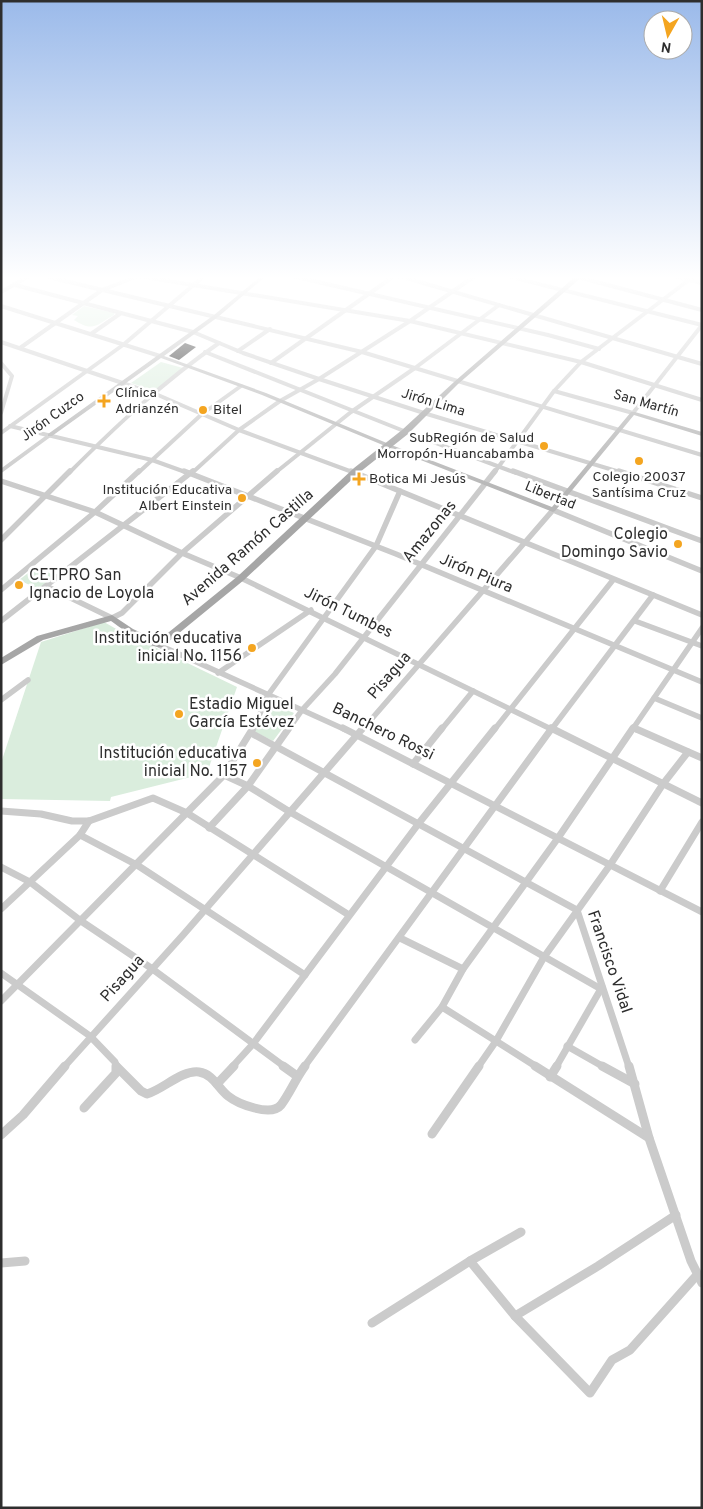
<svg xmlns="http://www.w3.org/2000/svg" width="703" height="1509" font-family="Overpass,sans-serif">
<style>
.green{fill:#daeddd}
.building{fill:#151515}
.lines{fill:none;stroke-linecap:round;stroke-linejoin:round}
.street-far3{stroke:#cbcbcb;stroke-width:4}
.street-far2{stroke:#cbcbcb;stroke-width:5.5}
.street-far1{stroke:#cbcbcb;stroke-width:7}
.street{stroke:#cbcbcb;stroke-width:9}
.secondary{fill:#b8b8b8;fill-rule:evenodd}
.primary{fill:#a6a6a6;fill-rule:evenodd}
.poi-dot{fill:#f4a520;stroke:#fff;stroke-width:2}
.labels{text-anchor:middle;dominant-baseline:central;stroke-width:5;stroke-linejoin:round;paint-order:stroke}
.far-poi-label{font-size:14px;fill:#2e2e2e;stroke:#fff;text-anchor:start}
.far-street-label{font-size:14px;fill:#2e2e2e;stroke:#fff}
.street-label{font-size:16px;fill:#2e2e2e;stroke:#fff}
.poi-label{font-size:16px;fill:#2e2e2e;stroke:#fff;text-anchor:end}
</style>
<rect width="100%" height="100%" fill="#fff"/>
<g class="green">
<path d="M84 306 114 313V315C97 324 94 333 74 320L78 316 72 315Z"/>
<polygon points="161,362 183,368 155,391 131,383"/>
<polygon points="36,567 58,577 40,590 19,580"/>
<polygon points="104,622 139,642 144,642 237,687 207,773 111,797 110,801 1,799 1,763 41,642"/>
<polygon points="272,703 294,713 273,741 253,731"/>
</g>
<polygon class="building" points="185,343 196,347 179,360 169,356"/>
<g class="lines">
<g class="street-far3">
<polyline points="44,276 362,352 702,455"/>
<polyline points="139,276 410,321 581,362 702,400"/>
<polyline points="292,276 548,335 599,349"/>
<polyline points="399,276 702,364"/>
<polyline points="507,276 702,325"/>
<polyline points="574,276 702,310"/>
<polyline points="674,276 702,283"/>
<polyline points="15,285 193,332 243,353 319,379 427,414 623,473"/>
<polyline points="1,292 29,276"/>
<polyline points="1,306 160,356"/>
<polyline points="91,334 121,313"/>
<polyline points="1,342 158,395 239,430 355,473"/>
<polyline points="20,348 102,290 138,276"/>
<polyline points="238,351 270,329"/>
<polyline points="205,352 409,433 516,473"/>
<polyline points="1,363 12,376 1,413"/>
<polyline points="271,363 394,276"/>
<polyline points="554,391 633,413 702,325"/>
<polyline points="10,426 152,460 188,473"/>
<polyline points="1,433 123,345 204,276"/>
<polyline points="1,471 50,435"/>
<path d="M69 473C116 426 164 381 219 343"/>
<polyline points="138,473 202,414 241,386"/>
<polyline points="192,473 239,430 280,401 319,379 410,321 475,276"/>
<polyline points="275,473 351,412 415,368 499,305"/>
<polyline points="494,473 554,391 581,362 694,276"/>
</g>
<g class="street-far2">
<polyline points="184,471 396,554 702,682"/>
<polyline points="351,471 702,615"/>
<polyline points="513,471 702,541"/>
<polyline points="619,471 702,498"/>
<polyline points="1,481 95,512 182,553 241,578 553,730"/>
<polyline points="1,540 70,471"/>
<polyline points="48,587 112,618 122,613 182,553 277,471"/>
<polyline points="1,590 95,512 139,471"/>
<polyline points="1,621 193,471"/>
<polyline points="635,621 702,646"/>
<polyline points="159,645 346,730"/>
<polyline points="218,673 311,610"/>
<polyline points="654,698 702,718"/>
<polyline points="1,700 28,680"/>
<polyline points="633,728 637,730"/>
<polyline points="253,730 268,695 376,546 400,491"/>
<polyline points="288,730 302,710 335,674 495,471"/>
<polyline points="362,730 553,510 702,571"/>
<polyline points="441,730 473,691"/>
<polyline points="494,730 613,580"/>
<polyline points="551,730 653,595"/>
<polyline points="632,730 702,628"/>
</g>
<g class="street-far1">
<polyline points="343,728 702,912"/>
<polyline points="551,728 702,803"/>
<polyline points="634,728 702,758"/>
<polyline points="251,733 577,910 629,1067"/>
<polyline points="413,764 442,728"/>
<polyline points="224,775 248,786 290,812 601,989"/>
<polyline points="1,811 41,814 72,821 89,821 153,798 187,813 349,915"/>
<polyline points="209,828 248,786 289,728"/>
<polyline points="80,835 137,865 305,975"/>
<polyline points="1,867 30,882 81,921 151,968 285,1067"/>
<polyline points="660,891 702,822"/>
<polyline points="1,909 80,835 89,821"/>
<polyline points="400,938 463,969"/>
<polyline points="1,973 90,1036 115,1062 117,1067"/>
<polyline points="1,1001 224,775 253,728"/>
<polyline points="442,1007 537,1067"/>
<polyline points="415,1040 442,1007 463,969 558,838 633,728"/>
<polyline points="567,1046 604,1067"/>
<polyline points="64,1067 183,935 363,728"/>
<polyline points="232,1067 253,1044 419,823 495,728"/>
<polyline points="304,1067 552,728"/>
<polyline points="478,1067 496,1041 544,957 610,865 663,784 688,752"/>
<polyline points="556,1067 602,987"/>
</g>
<g class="street">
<polyline points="283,1066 297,1076"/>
<polyline points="535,1066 649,1138"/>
<polyline points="602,1066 635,1084"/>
<polyline points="629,1066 649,1138 691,1261 702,1283"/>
<path d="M117 1067 141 1091 147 1094C164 1089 181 1070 199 1072 213 1074 218 1088 228 1096 238 1104 271 1117 281 1105 290 1093 296 1078 305 1066"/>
<polyline points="550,1077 557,1066"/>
<polyline points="217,1084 234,1066"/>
<polyline points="84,1108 116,1073 116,1066"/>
<polyline points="432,1134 479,1066"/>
<polyline points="1,1135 23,1115 65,1066"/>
<polyline points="676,1215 598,1266 515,1316 590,1393 612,1360 630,1350 697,1275"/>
<polyline points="470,1261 521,1232"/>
<polyline points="1,1263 25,1261"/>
<polyline points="372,1323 470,1261 515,1316"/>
</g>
<polygon class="secondary" points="261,276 266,276 218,317 164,356 266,393 394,446 552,507 631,412 635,412 702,432 702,436 634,415 555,511 553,512 390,448 262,395 161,358 52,436 48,436 48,434 214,315"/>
<path class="primary" d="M576 276H583L458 384 408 434 360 472 244 580 162 647C149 649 122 629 111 621L43 640 1 665V658L37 636 112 615 133 629 158 641 238 576 354 468 402 430 454 382Z"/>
</g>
<linearGradient id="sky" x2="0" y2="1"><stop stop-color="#9bbaea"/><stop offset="0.57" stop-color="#fff"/><stop offset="1" stop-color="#fff" stop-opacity="0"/></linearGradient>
<rect width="703" height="487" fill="url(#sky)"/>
<g class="poi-dot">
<path d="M101.5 393.5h5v5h5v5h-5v5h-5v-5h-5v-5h5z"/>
<circle cx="203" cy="410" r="5"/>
<circle cx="544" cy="446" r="5"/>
<circle cx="639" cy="461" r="5"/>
<path d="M356.5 471.5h5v5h5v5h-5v5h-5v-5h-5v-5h5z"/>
<circle cx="242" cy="498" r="5"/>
<circle cx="678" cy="544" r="5"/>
<circle cx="19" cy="585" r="5"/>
<circle cx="252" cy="648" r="5"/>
<circle cx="179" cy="714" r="5"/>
<circle cx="257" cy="763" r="5"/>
</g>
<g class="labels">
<g class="far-poi-label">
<text x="115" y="393">Clínica<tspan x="115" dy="16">Adrianzén</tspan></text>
<text x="213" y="410">Bitel</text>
<text x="534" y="438" text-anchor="end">SubRegión de Salud<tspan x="534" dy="16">Morropón-Huancabamba</tspan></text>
<text x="639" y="477" text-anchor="middle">Colegio 20037<tspan x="639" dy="16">Santísima Cruz</tspan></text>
<text x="369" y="479">Botica Mi Jesús</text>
<text x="232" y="490" text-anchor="end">Institución Educativa<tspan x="232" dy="16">Albert Einstein</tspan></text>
</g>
<g class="far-street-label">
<text transform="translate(433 403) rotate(17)">Jirón Lima</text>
<text transform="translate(646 404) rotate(16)">San Martín</text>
<text transform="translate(53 417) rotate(-36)">Jirón Cuzco</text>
<text transform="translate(550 496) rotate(22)">Libertad</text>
</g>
<g class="street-label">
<text transform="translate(430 532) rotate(-51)">Amazonas</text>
<text transform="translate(248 548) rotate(-41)">Avenida Ramón Castilla</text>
<text transform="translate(476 574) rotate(23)">Jirón Piura</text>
<text transform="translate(348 613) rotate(26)">Jirón Tumbes</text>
<text transform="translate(390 676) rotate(-49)">Pisagua</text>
<text transform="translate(383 732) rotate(26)">Banchero Rossi</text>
<text transform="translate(609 962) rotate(71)">Francisco Vidal</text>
<text transform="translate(123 979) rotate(-48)">Pisagua</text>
</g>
<g class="poi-label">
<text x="668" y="535">Colegio<tspan x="668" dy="18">Domingo Savio</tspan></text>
<text x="29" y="576" text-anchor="start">CETPRO San<tspan x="29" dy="18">Ignacio de Loyola</tspan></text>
<text x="242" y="639">Institución educativa<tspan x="242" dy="18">inicial No. 1156</tspan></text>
<text x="189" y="705" text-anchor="start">Estadio Miguel<tspan x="189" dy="18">García Estévez</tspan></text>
<text x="247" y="754">Institución educativa<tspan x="247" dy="18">inicial No. 1157</tspan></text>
</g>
</g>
<rect width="703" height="1509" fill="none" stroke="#2e2e2e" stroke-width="5"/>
<g transform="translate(668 35) rotate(188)"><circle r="24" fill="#ffffff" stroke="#ababab"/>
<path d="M0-4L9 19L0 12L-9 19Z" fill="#f4a520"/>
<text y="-8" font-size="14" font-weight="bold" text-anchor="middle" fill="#2e2e2e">N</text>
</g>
</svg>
